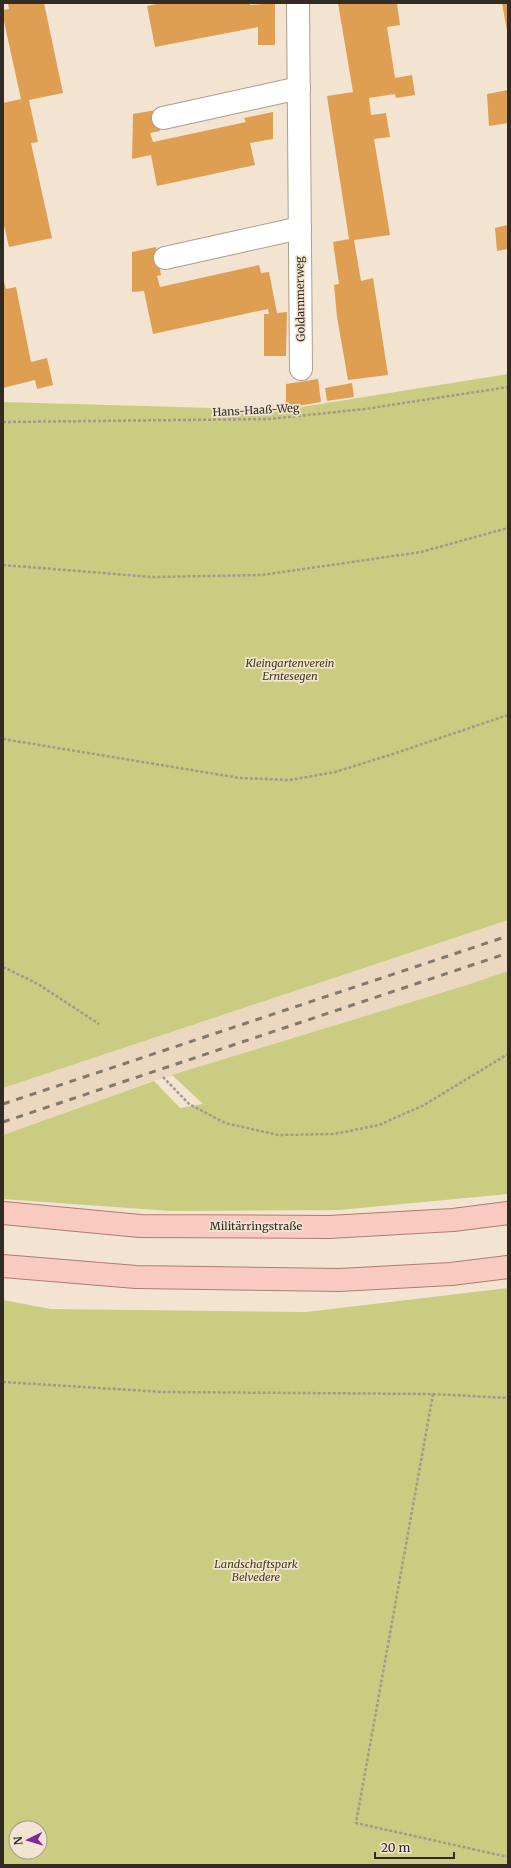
<svg xmlns="http://www.w3.org/2000/svg" width="511" height="1868" font-family="Merriweather,serif">
<style>
.built{fill:#ecd7c0}
.green{fill:#c9cc81;fill-rule:evenodd}
.building{fill:#df9f52}
.lines{fill:none;stroke-linecap:round;stroke-linejoin:round}
.minor-casing{stroke:#ad9e8d;stroke-width:24}
.major-casing{stroke:#b07c6e;stroke-width:24}
.path{stroke:#a4998b;stroke-width:2.5;stroke-dasharray:3 2;stroke-linecap:butt}
.minor{stroke:#fff;stroke-width:22}
.major{stroke:#f9cac0;stroke-width:22}
.rail{stroke:#82786d;stroke-width:3;stroke-dasharray:7 7;stroke-linecap:butt}
.labels{text-anchor:middle;dominant-baseline:central;stroke-width:3.5;stroke-linejoin:round;paint-order:stroke}
.street-label{font-size:11px;fill:#312b24;stroke:#f3e4d2}
.park-label{font-size:11px;font-style:italic;fill:#404118;stroke:#f3e4d2}
</style>
<rect width="100%" height="100%" fill="#f3e4d2"/>
<polygon class="built" points="508,920 508,971 467,985 147,1083 3,1135 3,1088"/>
<g class="green">
<polygon points="508,374 508,920 3,1088 3,402 283,410"/>
<polygon points="508,971 508,1194 339,1210 171,1211 3,1199 3,1135 154,1081 180,1108 203,1104 172,1075 467,985"/>
<path d="M508 1288V1865H3V1300L51 1309 306 1312ZM16 1828H40V1852H16Z"/>
</g>
<g class="building">
<polygon points="8,3 44,3 63,93 29,100 38,142 31,143 52,238 9,247 3,221 3,103 21,99 3,17 3,10 9,9"/>
<polygon points="161,3 250,3 250,5 275,3 275,45 258,45 258,27 155,47 147,6"/>
<polygon points="338,3 397,3 400,25 387,27 395,78 412,75 415,95 396,98 395,94 369,98 371,115 386,113 390,137 374,139 390,235 354,240 361,281 373,278 388,375 348,380 337,317 334,285 339,284 333,242 349,239 327,96 353,92"/>
<polygon points="502,3 508,3 508,31 507,31"/>
<polygon points="508,90 508,123 489,126 487,94"/>
<polygon points="156,110 160,131 150,133 153,142 246,122 244,118 273,112 273,139 250,143 255,165 157,186 151,155 132,159 133,114"/>
<polygon points="508,225 508,249 497,251 495,228"/>
<polygon points="156,247 161,275 157,276 160,287 259,265 261,273 269,272 277,313 287,312 286,356 264,356 264,314 269,314 268,309 153,334 144,291 132,292 132,252"/>
<polygon points="3,278 6,289 16,287 31,362 47,358 53,385 37,389 35,380 3,388"/>
<polygon points="318,379 321,402 286,408 286,384"/>
<polygon points="352,383 354,397 327,401 325,388"/>
</g>
<g class="lines">
<defs>
<g id="minor">
<polyline points="298,3 301,369"/>
<polyline points="163,118 299,88"/>
<polyline points="165,258 300,228"/>
</g>
<g id="major">
<polyline points="3,1213 140,1226 329,1227 453,1220 508,1213"/>
<polyline points="3,1266 136,1277 339,1280 451,1274 508,1267"/>
</g>
</defs>
<use href="#minor" class="minor-casing"/>
<use href="#major" class="major-casing"/>
<g class="path">
<polyline points="3,422 270,419 365,409 508,387"/>
<polyline points="3,565 152,577 262,575 421,552 508,528"/>
<polyline points="3,739 240,778 290,780 335,772 393,754 508,715"/>
<polyline points="3,967 38,984 99,1024"/>
<polyline points="163,1077 189,1104 225,1123 278,1135 334,1134 379,1125 424,1105 508,1054"/>
<polyline points="3,1382 163,1392 433,1394 508,1398"/>
<polyline points="433,1394 356,1823 508,1857"/>
</g>
<use href="#minor" class="minor"/>
<use href="#major" class="major"/>
<g class="rail">
<polyline points="3,1104 508,936"/>
<polyline points="3,1122 508,953"/>
</g>
</g>
<g class="labels">
<g class="street-label">
<text transform="translate(300 299) rotate(-91)">Goldammerweg</text>
<text transform="translate(256 410) rotate(-3)">Hans-Haaß-Weg</text>
<text x="256" y="1226">Militärringstraße</text>
</g>
<g class="park-label">
<text x="290" y="663">Kleingartenverein<tspan x="290" dy="13">Erntesegen</tspan></text>
<text x="256" y="1564">Landschaftspark<tspan x="256" dy="13">Belvedere</tspan></text>
</g>
</g>
<rect width="511" height="1868" fill="none" stroke="#312b24" stroke-width="8"/>
<g transform="translate(28 1840) rotate(265)"><circle r="19" fill="#f3e4d2" stroke="#a59a8c"/>
<path d="M0-3L7 15L0 10L-7 15Z" fill="#7e2a98"/>
<text y="-6" font-size="11" font-weight="bold" text-anchor="middle" fill="#312b24">N</text>
</g>
<path d="M375 1852v6h79v-6" fill="none" stroke="#312b24" stroke-width="2"/>
<text x="381" y="1852" font-size="12" fill="#312b24" stroke="#f3e4d2" stroke-width="3" paint-order="stroke">20 m</text>
</svg>
